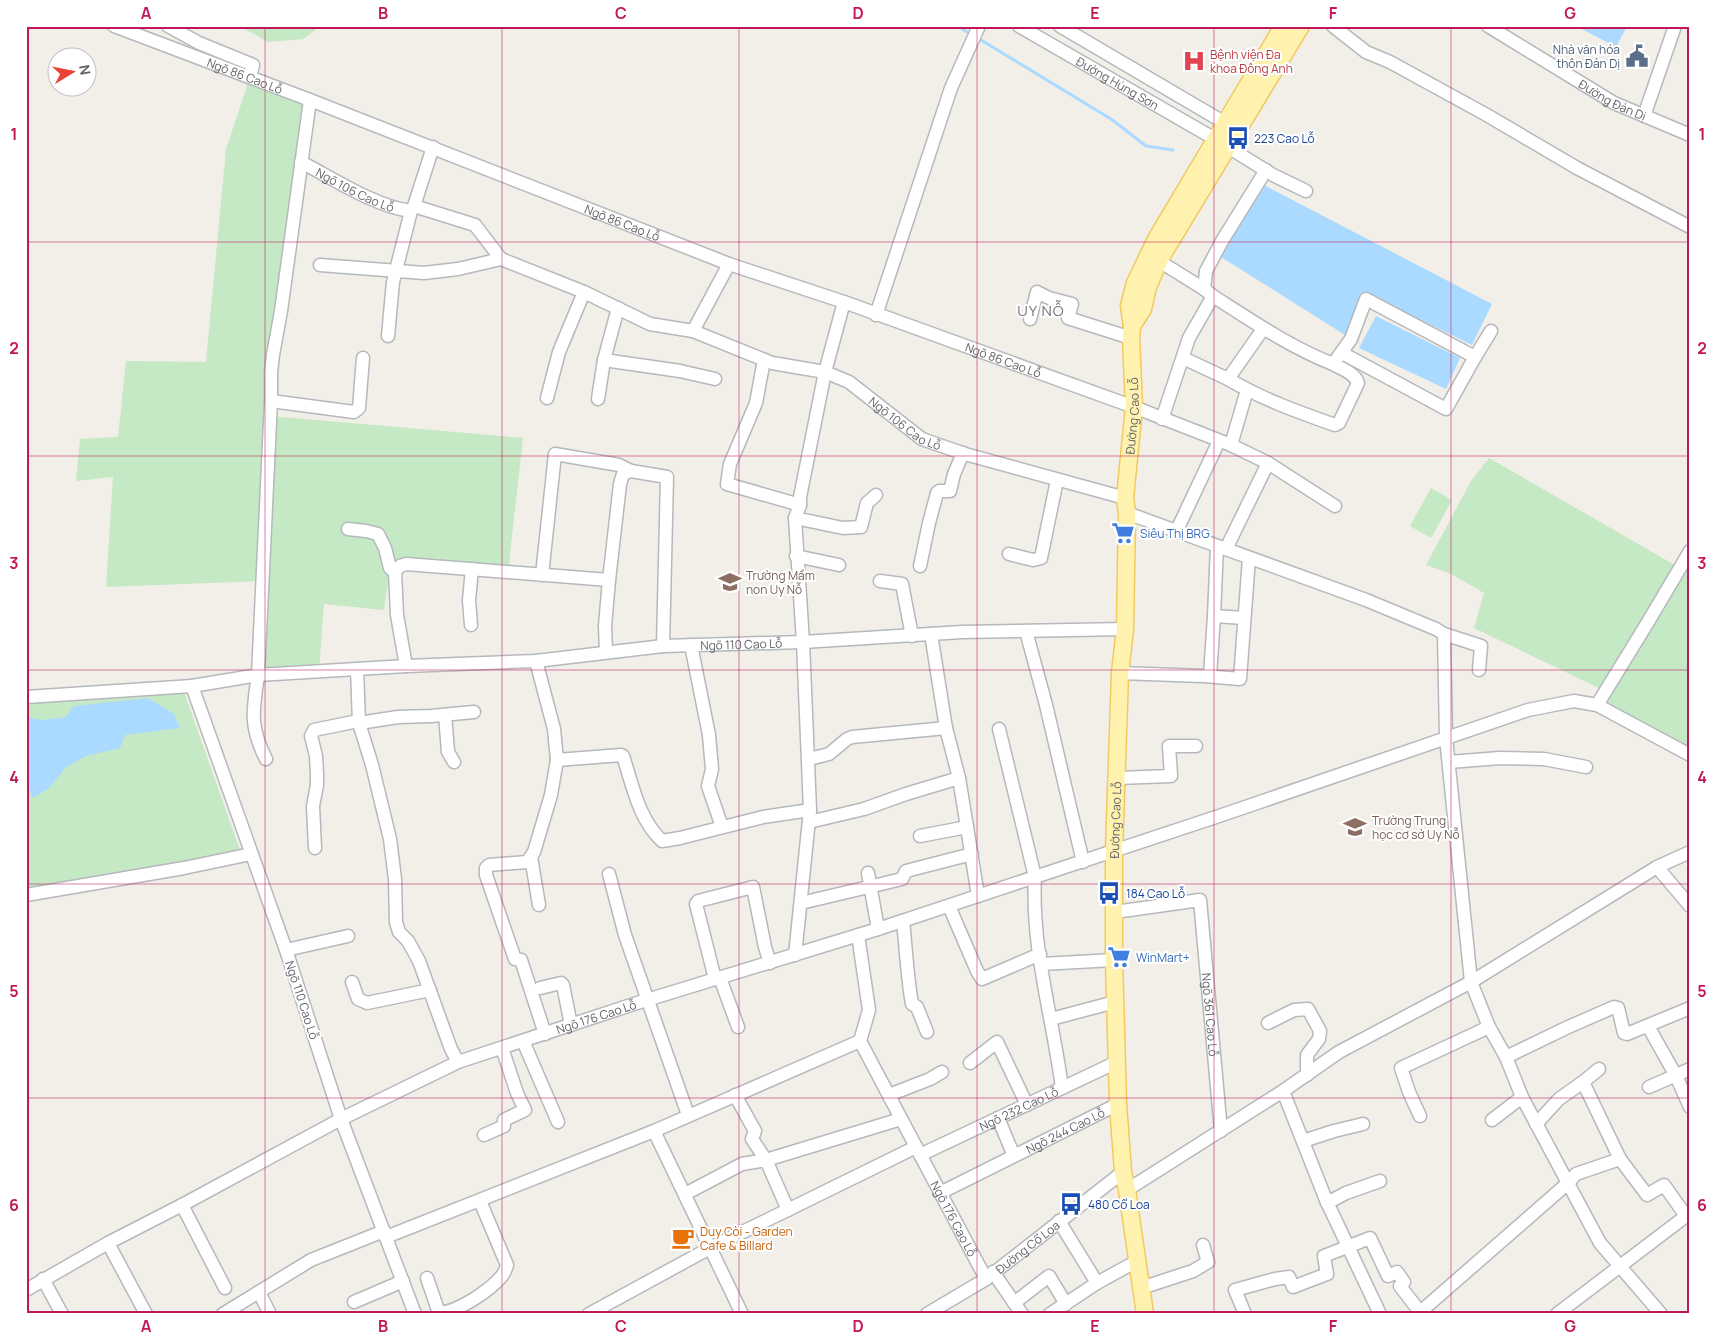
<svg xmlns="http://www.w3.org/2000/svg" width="1716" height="1340" font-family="Manrope,sans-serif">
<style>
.green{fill:#c5e8c5}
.water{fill:#aadaff}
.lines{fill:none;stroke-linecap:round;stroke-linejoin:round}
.stream{stroke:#aadaff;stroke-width:3}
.minor-casing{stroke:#b5b8bc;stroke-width:15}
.major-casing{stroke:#f2c960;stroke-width:19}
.minor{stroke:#fff;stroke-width:12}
.major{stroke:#fff2af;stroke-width:16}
.grid{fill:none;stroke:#c2185b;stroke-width:1;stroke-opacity:0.55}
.labels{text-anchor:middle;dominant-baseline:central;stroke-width:4;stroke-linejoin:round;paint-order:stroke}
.service-label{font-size:12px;fill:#4e5e75;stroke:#fff;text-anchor:end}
.health-label{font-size:12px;fill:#be3a42;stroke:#fff;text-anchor:start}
.street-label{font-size:12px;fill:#5f6368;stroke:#fff}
.transit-label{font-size:12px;fill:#164399;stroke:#fff;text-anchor:start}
.shop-label{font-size:12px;fill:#366cbe;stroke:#fff;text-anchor:start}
.education-label{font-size:12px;fill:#785e54;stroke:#fff;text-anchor:start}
.food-label{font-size:12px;fill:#c56008;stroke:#fff;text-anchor:start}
.quarter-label{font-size:15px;letter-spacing:1px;fill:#70757a;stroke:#fff}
.neatline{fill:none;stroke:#c2185b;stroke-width:2}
.grid-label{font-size:16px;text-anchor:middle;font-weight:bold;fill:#c2185b}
</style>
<rect width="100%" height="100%" fill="#f1efe8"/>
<g class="green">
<polygon points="240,26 321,26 303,39 268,42"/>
<polygon points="250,77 310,100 270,416 523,438 508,572 390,568 384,610 324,604 319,671 258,670 262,581 106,587 113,477 76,481 80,439 118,437 126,361 206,362 226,149"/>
<polygon points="1489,458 1680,568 1690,552 1690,750 1597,705 1605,691 1474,628 1484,593 1451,574 1426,565 1471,481"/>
<polygon points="1431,488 1452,500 1431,538 1410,526"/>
<polygon points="182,686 242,856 26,895 26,697"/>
</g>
<g class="water">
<polygon points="1576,26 1627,26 1616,47"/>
<polygon points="1262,184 1492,304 1472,345 1363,292 1345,335 1221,257"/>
<polygon points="1376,316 1460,358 1446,389 1359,348"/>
<polygon points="148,698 174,714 180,728 125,735 120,748 86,756 66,767 49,788 33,798 26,782 26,717 42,720 66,717 74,706"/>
</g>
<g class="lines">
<g class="stream">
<polyline points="958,26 967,32"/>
<polyline points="981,40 1111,119 1146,146 1173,150"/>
</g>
<defs>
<g id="minor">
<path id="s1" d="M114 26 310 100 729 264 844 302 1134 407 1231 445 1268 463 1335 506"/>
<polyline points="168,26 199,43 253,65 250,77"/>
<path id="s2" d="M1019 26 1215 139"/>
<polyline points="1060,26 1225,123"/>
<polyline points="1333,26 1366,52 1390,62 1485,114 1577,168 1690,227"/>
<path id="s3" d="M1488 26 1614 103 1690 135"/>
<polyline points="1644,116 1675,26"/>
<polyline points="1228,147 1273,175 1306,191"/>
<path id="s4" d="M301 162C332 178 376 207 411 211"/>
<path d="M1266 170 1222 241 1206 271 1204 289 1213 296C1252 321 1290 347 1333 364L1351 339 1366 299 1475 357 1491 331"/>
<path id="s5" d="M414 206 475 225 501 259 584 292 650 324 693 331 772 363 825 372 849 382 922 439 965 454 1125 498"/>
<polyline points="1159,261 1204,289"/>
<polyline points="320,265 424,273 458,269 501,259"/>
<polyline points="876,315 951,88 979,26"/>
<polyline points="1030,319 1037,292 1049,298 1072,304 1068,318 1131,338"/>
<path d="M1263 329 1228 379C1262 399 1298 412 1335 425L1339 423 1358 383C1355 373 1342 369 1333 364"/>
<polyline points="693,331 729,264"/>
<polyline points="388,336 393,282 411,211 414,206 433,147"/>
<polyline points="1342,353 1446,409 1475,357"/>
<polyline points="1183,358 1228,379"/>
<polyline points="604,360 680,371 715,379"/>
<polyline points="764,360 756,403 730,464 727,484 800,505"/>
<polyline points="547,398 559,352 584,292"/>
<polyline points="598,399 604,360 618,308"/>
<polyline points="271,401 354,412 359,408 363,358"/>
<polyline points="1162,419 1189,338 1213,296"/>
<polyline points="1231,445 1247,390"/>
<polyline points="1127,513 1366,600 1436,629 1444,634 1446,738 1471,982 1489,1027 1506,1057 1522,1097 1600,1243 1661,1314"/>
<polyline points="795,518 843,528 861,527 867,503 876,495"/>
<polyline points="348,529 366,531 378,534 385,548 390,568 395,572"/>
<polyline points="1177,530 1219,441"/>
<polyline points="1226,549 1268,463"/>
<polyline points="1009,554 1033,560 1041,558 1057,480"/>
<polyline points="796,556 839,565"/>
<polyline points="920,566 929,523 937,493 939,491 950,491 954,474 963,453"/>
<polyline points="542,575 555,454 619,465 631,471 667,477 663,646"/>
<polyline points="609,580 620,484 623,474 631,471"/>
<polyline points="880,581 902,584 912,636"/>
<polyline points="1214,616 1217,546"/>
<polyline points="471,625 469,600 472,569"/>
<polyline points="1026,631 1046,705 1083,862"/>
<polyline points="931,634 946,728 959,778 967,827"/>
<polyline points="1444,634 1481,646 1479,670"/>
<polyline points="691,645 709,735 712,769 708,786 722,827"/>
<polyline points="536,661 554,729 557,760 551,795 534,852 527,862 489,865 486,868 486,875 515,959 521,960 545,1034"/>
<polyline points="406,666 397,615 395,572 400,566 406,564 609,580 605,626 606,651"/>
<polyline points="357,669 359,723 372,765 390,839 395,879 396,922 399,932 408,941 419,961 451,1049 458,1062"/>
<polyline points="1120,673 1204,676 1240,679 1249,558"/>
<polyline points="1210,676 1214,616 1244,618"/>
<polyline points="26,697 192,686"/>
<polyline points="1597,705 1690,755"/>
<polyline points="445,715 448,752 454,762"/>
<polyline points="359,723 398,717 431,716 474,712"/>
<path d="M999 729 1035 877C1031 948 1053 1018 1062 1088"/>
<path d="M266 759C249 726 253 710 258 675L271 401V372L273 355 281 311 310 100"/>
<polyline points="809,759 829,754 847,739 852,737 946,728"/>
<path d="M557 760 621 755 623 756C633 786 638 818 662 841L680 838 763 817 810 810"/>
<polyline points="1449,762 1500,758 1544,759 1586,767"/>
<polyline points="1117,778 1171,776 1169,746 1196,746"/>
<polyline points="809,822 864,809 906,794 959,778"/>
<polyline points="920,836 967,827 978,896"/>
<polyline points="315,848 313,806 317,785 317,774 316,756 311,736 314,730 358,721"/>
<polyline points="531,857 539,905"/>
<polyline points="1657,867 1690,906"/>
<polyline points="868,873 878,929"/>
<polyline points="609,874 625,935 688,1115"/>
<polyline points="26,895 184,868 251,854"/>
<polyline points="801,903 902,879 906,871 972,854"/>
<polyline points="949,906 977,971 982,979 1040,954"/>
<path id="s6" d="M1115 912 1200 900 1221 1131"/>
<path d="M903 921C906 948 907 976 912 1004L917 1007 927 1032"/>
<path id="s7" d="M858 935 869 1010 860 1041 986 1279"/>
<polyline points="286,950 348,936"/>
<polyline points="795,955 810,810 803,642 795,518 800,505 800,497 825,372 844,302"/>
<polyline points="1041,964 1114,960"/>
<polyline points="720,978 738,1027"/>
<polyline points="715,979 696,904 698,901 753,887 765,947 770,963"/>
<polyline points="352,982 358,999 367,1003 430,990"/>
<polyline points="540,988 561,983 563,985 571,1025"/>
<polyline points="1051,1019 1115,1002"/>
<polyline points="1268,1023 1294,1010 1308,1009 1320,1031 1319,1039 1307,1055 1307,1075"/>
<polyline points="1648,1026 1676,1076 1690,1107"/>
<polyline points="523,1041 558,1122"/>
<polyline points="1506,1057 1566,1028 1614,1007 1618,1008 1624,1033 1627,1034 1690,1008"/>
<polyline points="970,1063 997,1042 1027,1105"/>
<polyline points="1583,1082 1599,1069"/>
<polyline points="1649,1087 1690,1069"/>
<polyline points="1283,1091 1326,1200 1380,1314"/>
<polyline points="735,1095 755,1131 752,1139 766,1160 901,1119"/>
<polyline points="889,1095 930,1079 942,1072"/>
<polyline points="1420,1116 1409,1092 1401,1068 1489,1027"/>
<polyline points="998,1118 1014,1156"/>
<polyline points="1492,1120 1522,1097"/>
<polyline points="654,1131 742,1314"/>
<polyline points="484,1135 504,1126 504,1120 525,1110 517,1093 502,1048"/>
<polyline points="1303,1141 1334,1131 1363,1124"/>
<path id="s8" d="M920 1155 1117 1062"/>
<polyline points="1620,1159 1647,1195 1664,1185 1686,1216"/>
<polyline points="1127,1190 1283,1091 1339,1052 1471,982 1657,867 1690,852"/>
<path id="s9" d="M940 1193 1118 1104"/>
<polyline points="685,1194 742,1164 766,1160 788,1210"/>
<polyline points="1327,1203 1346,1193 1380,1181"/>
<polyline points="182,1205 225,1288"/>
<polyline points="1059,1221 1097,1283 1137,1261"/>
<polyline points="386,1237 654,1131 860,1041"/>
<polyline points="108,1243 146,1314"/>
<polyline points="993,1272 1022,1314"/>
<path d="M427 1278 439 1313C458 1312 489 1291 502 1276 504 1273 506 1269 507 1265L480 1201"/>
<polyline points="43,1279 62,1314"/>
<polyline points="1141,1288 1193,1271 1208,1262 1203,1245"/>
<path id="s10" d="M26 1290 108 1243 182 1205 341 1119 458 1062 637 1003 878 929 1219 816 1528 710 1574 701 1597 705 1648 622 1690 551"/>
<polyline points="259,1292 270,1314"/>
<polyline points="354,1302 403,1281"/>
<polyline points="1014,1303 1049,1276 1066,1304"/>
<polyline points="223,1314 311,1260 384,1231"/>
<path id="s11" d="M415 1314 341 1119 286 950 192 686 258 675 406 666 536 661 663 646 803 642 962 632 1125 629"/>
<polyline points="589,1314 710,1248 916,1147"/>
<path id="s12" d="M927 1314 986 1279 1123 1172"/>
<polyline points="1050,1314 1097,1283"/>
<polyline points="1245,1314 1235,1290 1275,1279 1289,1277 1293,1287 1327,1274 1324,1256 1370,1238 1388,1276 1397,1272 1404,1282 1400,1286 1420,1312"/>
<polyline points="1418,1314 1568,1183 1576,1174 1620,1159 1583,1082 1559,1099 1536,1124"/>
<polyline points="1557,1314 1690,1213"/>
</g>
<g id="major">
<polyline points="1132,326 1143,309 1148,287 1160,259 1301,26"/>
<path id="s13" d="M1145 1314 1127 1190 1123 1172 1118 1104 1114 960V851L1120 673 1125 629 1127 513 1125 498 1134 407 1131 338 1132 326 1129 306 1135 283 1156 239 1283 26"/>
</g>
</defs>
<use href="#minor" class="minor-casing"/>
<use href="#major" class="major-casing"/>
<use href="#minor" class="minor"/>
<use href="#major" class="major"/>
</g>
<path class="grid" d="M265 26V1314M502 26V1314M739 26V1314M977 26V1314M1214 26V1314M1451 26V1314M26 242H1690M26 456H1690M26 670H1690M26 884H1690M26 1098H1690"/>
<defs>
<symbol id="civic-bare" viewBox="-9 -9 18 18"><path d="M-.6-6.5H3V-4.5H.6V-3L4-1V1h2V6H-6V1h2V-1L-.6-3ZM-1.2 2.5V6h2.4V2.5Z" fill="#5c6f8a" stroke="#fff" stroke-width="2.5" paint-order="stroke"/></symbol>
<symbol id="hospital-bare" viewBox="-9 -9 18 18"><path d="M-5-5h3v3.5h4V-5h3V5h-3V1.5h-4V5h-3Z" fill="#e0444e" stroke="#fff" stroke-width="2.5" paint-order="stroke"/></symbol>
<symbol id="bus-bare" viewBox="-9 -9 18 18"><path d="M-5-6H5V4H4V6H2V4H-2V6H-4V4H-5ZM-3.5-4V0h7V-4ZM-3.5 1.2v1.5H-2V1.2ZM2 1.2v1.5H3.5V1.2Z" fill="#1a4fb4" stroke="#fff" stroke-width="2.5" paint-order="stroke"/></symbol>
<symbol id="supermarket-bare" viewBox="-9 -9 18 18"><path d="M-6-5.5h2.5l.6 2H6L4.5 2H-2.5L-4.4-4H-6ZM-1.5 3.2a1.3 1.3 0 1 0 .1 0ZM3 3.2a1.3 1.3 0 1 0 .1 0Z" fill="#3f7fe0" stroke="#fff" stroke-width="2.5" paint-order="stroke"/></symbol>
<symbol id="school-bare" viewBox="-9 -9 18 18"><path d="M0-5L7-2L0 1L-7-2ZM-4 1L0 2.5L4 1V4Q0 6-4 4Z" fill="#8d6e63" stroke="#fff" stroke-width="2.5" paint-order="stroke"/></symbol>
<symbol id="cafe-bare" viewBox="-9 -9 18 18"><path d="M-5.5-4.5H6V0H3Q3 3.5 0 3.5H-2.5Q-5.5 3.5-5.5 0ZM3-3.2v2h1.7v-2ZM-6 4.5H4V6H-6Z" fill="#e8710a" stroke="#fff" stroke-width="2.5" paint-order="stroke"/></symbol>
</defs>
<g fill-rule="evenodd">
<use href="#civic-bare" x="1621" y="40" width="32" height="32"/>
<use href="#hospital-bare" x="1178" y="45" width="32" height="32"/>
<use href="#bus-bare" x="1222" y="122" width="32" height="32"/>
<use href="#supermarket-bare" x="1107" y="517" width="32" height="32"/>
<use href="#school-bare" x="714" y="566" width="32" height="32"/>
<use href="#school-bare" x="1339" y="811" width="32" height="32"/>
<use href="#bus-bare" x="1093" y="877" width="32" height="32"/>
<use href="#supermarket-bare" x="1103" y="941" width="32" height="32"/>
<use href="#bus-bare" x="1055" y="1188" width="32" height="32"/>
<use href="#cafe-bare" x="667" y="1222" width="32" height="32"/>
</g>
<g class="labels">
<g class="service-label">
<text x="1620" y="49">Nhà văn hóa<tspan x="1620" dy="14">thôn Đản Dị</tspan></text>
</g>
<g class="health-label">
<text x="1210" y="54">Bệnh viện Đa<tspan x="1210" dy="14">khoa Đông Anh</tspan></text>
</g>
<g class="street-label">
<text stroke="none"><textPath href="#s1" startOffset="140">Ngõ 86 Cao Lỗ</textPath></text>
<text stroke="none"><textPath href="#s2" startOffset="114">Đường Hùng Sơn</textPath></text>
<text stroke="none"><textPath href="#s3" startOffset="145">Đường Đản Dị</textPath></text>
<text stroke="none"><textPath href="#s4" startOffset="61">Ngõ 106 Cao Lỗ</textPath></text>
<text stroke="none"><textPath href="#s1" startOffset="545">Ngõ 86 Cao Lỗ</textPath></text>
<text stroke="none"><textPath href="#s1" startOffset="950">Ngõ 86 Cao Lỗ</textPath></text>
<text stroke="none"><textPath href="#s13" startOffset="901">Đường Cao Lỗ</textPath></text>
<text stroke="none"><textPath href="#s5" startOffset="548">Ngõ 106 Cao Lỗ</textPath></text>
<text stroke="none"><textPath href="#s11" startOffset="1218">Ngõ 110 Cao Lỗ</textPath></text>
<text stroke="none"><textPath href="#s13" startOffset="496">Đường Cao Lỗ</textPath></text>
<text transform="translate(302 1000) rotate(72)">Ngõ 110 Cao Lỗ</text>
<text stroke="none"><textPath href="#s6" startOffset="201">Ngõ 361 Cao Lỗ</textPath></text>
<text stroke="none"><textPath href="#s10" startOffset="634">Ngõ 176 Cao Lỗ</textPath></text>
<text stroke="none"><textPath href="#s8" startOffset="109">Ngõ 232 Cao Lỗ</textPath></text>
<text stroke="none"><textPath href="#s9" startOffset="140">Ngõ 244 Cao Lỗ</textPath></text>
<text stroke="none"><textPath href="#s7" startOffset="309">Ngõ 176 Cao Lỗ</textPath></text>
<text stroke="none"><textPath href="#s12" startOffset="121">Đường Cổ Loa</textPath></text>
</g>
<g class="transit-label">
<text x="1254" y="138">223 Cao Lỗ</text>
<text x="1126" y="893">184 Cao Lỗ</text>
<text x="1088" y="1204">480 Cổ Loa</text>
</g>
<g class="shop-label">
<text x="1140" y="533">Siêu Thị BRG</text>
<text x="1136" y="957">WinMart+</text>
</g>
<g class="education-label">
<text x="746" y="575">Trường Mầm<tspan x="746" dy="14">non Uy Nỗ</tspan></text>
<text x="1372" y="820">Trường Trung<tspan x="1372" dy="14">học cơ sở Uy Nỗ</tspan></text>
</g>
<g class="food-label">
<text x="700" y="1231">Duy Còi - Garden<tspan x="700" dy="14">Cafe &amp; Billard</tspan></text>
</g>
<g class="quarter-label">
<text x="1041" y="310">UY NỖ</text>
</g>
</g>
<rect width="1716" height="1340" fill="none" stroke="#ffffff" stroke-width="55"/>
<g transform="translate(72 72) rotate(80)"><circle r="24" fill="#ffffff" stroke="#bfc1c3"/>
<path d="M0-4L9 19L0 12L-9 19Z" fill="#ea4335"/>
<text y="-8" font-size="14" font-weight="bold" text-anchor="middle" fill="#5f6368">N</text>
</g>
<rect x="28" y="28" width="1660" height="1284" class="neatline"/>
<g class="grid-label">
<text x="146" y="19">A</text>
<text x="383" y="19">B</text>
<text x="621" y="19">C</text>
<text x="858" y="19">D</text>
<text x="1095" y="19">E</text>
<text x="1333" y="19">F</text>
<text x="1570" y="19">G</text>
<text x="14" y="140">1</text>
<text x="1702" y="140">1</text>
<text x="14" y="354">2</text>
<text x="1702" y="354">2</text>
<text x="14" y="569">3</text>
<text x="1702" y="569">3</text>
<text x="14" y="783">4</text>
<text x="1702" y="783">4</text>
<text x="14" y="997">5</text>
<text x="1702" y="997">5</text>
<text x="14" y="1211">6</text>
<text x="1702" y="1211">6</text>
<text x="146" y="1332">A</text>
<text x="383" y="1332">B</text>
<text x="621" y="1332">C</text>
<text x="858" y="1332">D</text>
<text x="1095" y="1332">E</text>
<text x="1333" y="1332">F</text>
<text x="1570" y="1332">G</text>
</g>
</svg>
